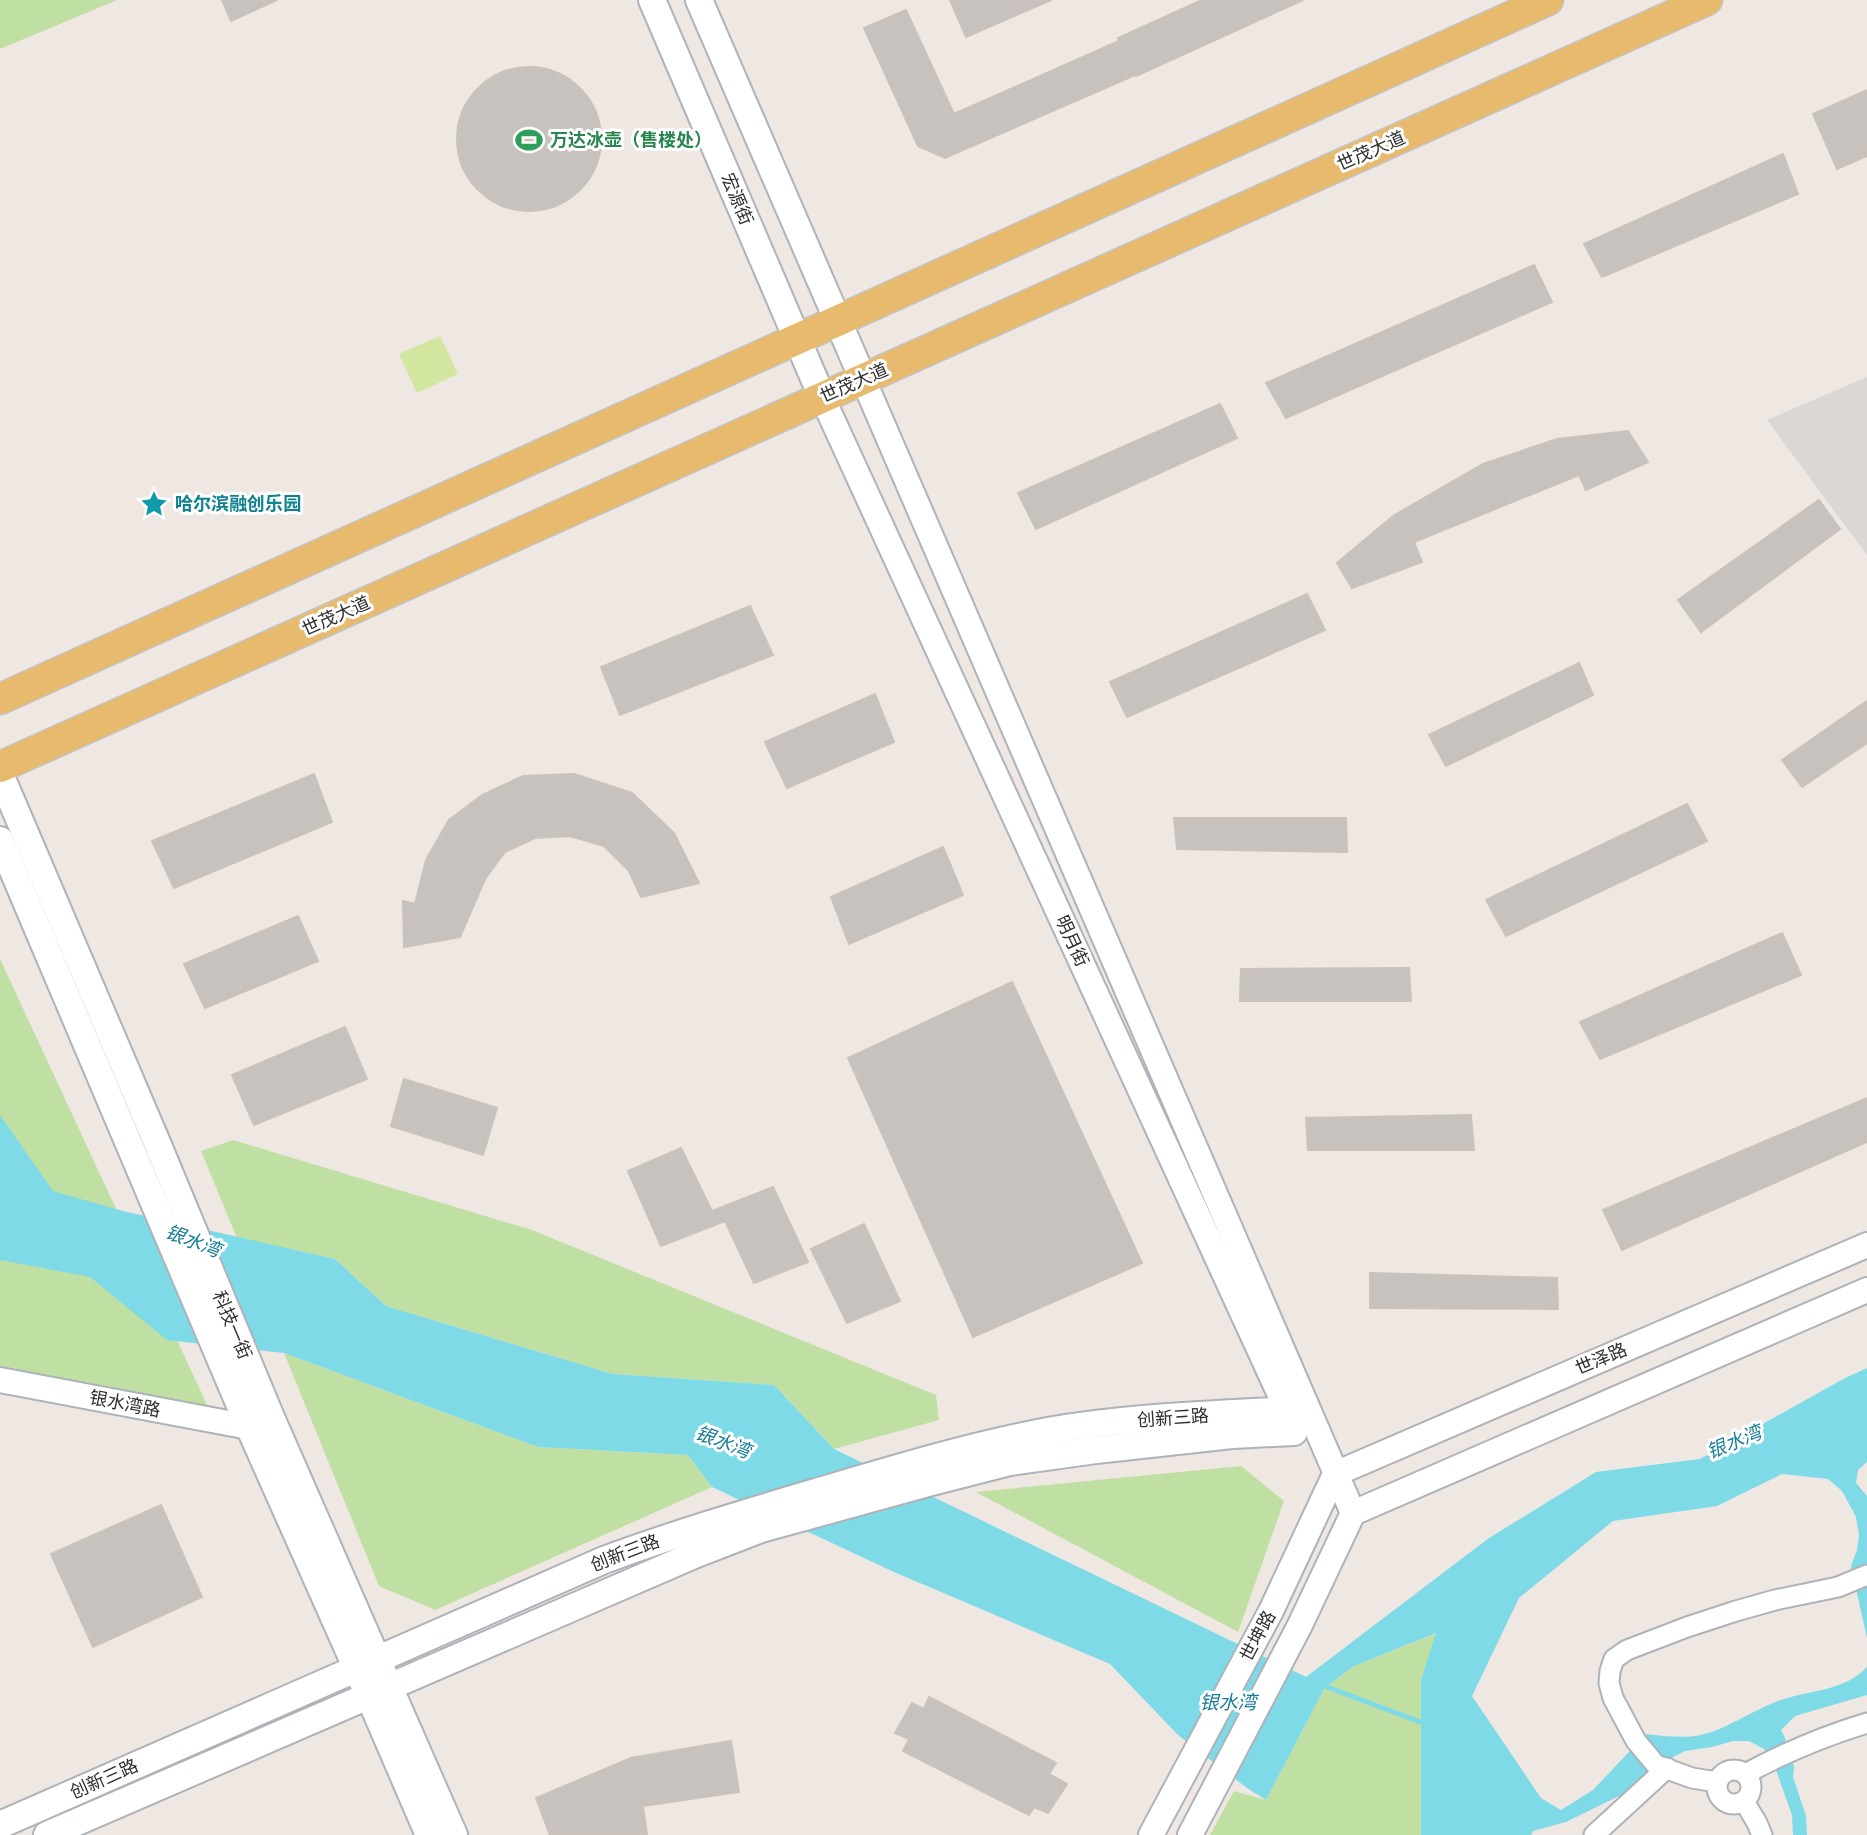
<svg xmlns="http://www.w3.org/2000/svg" width="1867" height="1835" font-family="'DM Sans','Noto Sans SC',sans-serif">
<style>
.green{fill:#c0e0a3}
.pitch{fill:#d2e6a0}
.plaza{fill:#dad7d5}
.water{fill:#7edae7}
.lines{fill:none;stroke-linecap:round;stroke-linejoin:round}
.stream{stroke:#7edae7;stroke-width:5}
.building{fill:#c7c2bd;stroke:#cac2bb;stroke-width:2}
.minor-casing{stroke:#aeb2b9;stroke-width:23}
.tertiary-casing{stroke:#aeb2b9;stroke-width:28}
.secondary-casing{stroke:#aeb2b9;stroke-width:30}
.primary-casing{stroke:#c4c4c4;stroke-width:33}
.minor{stroke:#fff;stroke-width:19}
.tertiary{stroke:#fff;stroke-width:24}
.secondary{stroke:#fff;stroke-width:26}
.primary{stroke:#e7ba6e;stroke-width:30}
.labels{text-anchor:middle;dominant-baseline:central;stroke-width:6;stroke-linejoin:round;paint-order:stroke}
.leisure-label{font-size:18px;font-weight:bold;fill:#27864d;stroke:#fff;text-anchor:start}
.street-label{font-size:18px;fill:#2e2e2e;stroke:#fff}
.culture-label{font-size:18px;font-weight:bold;fill:#0d838f;stroke:#fff;text-anchor:start}
.water-label{font-size:19px;font-style:italic;fill:#187e97;stroke:#fff}
</style>
<rect width="100%" height="100%" fill="#eee7e2"/>
<g class="green">
<polygon points="0,0 117,0 0,49"/>
<polygon points="0,959 209,1409 0,1368"/>
<polygon points="233,1140 532,1230 936,1395 939,1420 834,1449 774,1385 613,1374 386,1306 335,1259 237,1238 201,1151"/>
<polygon points="284,1353 538,1447 688,1455 712,1487 435,1610 379,1586"/>
<polygon points="1241,1466 1284,1501 1238,1632 976,1492"/>
<polygon points="1437,1633 1421,1680 1421,1835 1210,1835 1234,1791 1266,1800 1324,1689 1352,1667"/>
</g>
<polygon class="pitch" points="440,336 458,374 417,393 399,354"/>
<polygon class="plaza" points="1867,377 1867,555 1767,420"/>
<path class="water" d="M0 1115 53 1191 123 1211 335 1259 386 1306 613 1374 774 1385 834 1449 1306 1677 1489 1538 1596 1472 1700 1459 1845 1378 1867 1368V1462L1858 1470 1856 1483 1867 1496V1638L1851 1566 1857 1550 1859 1535 1856 1517 1842 1491 1828 1479 1782 1474 1717 1506 1613 1521 1519 1598 1472 1696 1541 1798 1561 1810 1593 1790 1646 1734C1662 1736 1679 1738 1696 1736 1726 1731 1752 1710 1781 1700 1810 1690 1845 1691 1867 1667V1695L1795 1716 1781 1730 1785 1738 1794 1767 1793 1777 1806 1816 1807 1835H1793L1792 1815 1777 1773 1764 1749 1749 1741H1733L1712 1747 1685 1751 1669 1759 1643 1777 1623 1794 1566 1822 1533 1831 1531 1835H1421V1680L1436 1633 1352 1667 1324 1689 1266 1800 1247 1788 1178 1735 1110 1664 894 1572 712 1487 688 1455 538 1447 284 1353 167 1340 90 1277 0 1260Z"/>
<g class="lines">
<polyline class="stream" points="1322,1685 1428,1725"/>
</g>
<g class="building">
<polygon points="222,0 277,0 231,21"/>
<polygon points="950,0 1051,0 966,37"/>
<polygon points="1202,0 1303,0 1136,76 1135,75 945,158 918,146 864,28 906,10 954,114 1119,41 1118,38"/>
<circle cx="529" cy="139" r="72"/>
<polygon points="1867,90 1867,156 1837,169 1813,114"/>
<polygon points="1783,154 1798,194 1602,277 1584,244"/>
<polygon points="1534,265 1552,302 1286,418 1266,383"/>
<polygon points="1220,404 1237,438 1036,529 1018,493"/>
<polygon points="1628,431 1648,462 1586,490 1579,475 1414,542 1422,562 1352,588 1337,563 1393,516 1483,464 1557,439"/>
<polygon points="1819,500 1840,529 1701,632 1678,600"/>
<polygon points="1307,594 1325,630 1127,717 1110,682"/>
<polygon points="750,606 773,655 620,715 601,667"/>
<polygon points="1579,663 1593,695 1446,766 1429,735"/>
<polygon points="875,694 894,742 787,788 765,742"/>
<polygon points="1867,701 1867,743 1802,787 1782,760"/>
<polygon points="314,774 332,822 174,888 152,841"/>
<polygon points="574,774 632,793 674,833 699,883 641,897 629,871 604,846 570,836 535,838 505,852 485,879 460,937 404,947 403,901 415,904 426,860 449,820 482,795 523,776"/>
<polygon points="1687,804 1707,841 1506,936 1486,900"/>
<polygon points="1174,818 1346,818 1347,852 1177,849"/>
<polygon points="943,847 963,895 849,944 831,897"/>
<polygon points="298,916 318,961 205,1008 184,964"/>
<polygon points="1782,933 1801,975 1600,1059 1580,1022"/>
<polygon points="1409,968 1411,1001 1240,1001 1241,969"/>
<polygon points="1012,982 1142,1263 973,1337 848,1058"/>
<polygon points="345,1027 367,1079 254,1125 232,1075"/>
<polygon points="404,1079 497,1108 483,1155 391,1126"/>
<polygon points="1867,1098 1867,1142 1622,1250 1603,1210"/>
<polygon points="1471,1115 1474,1150 1308,1150 1306,1118"/>
<polygon points="681,1148 712,1211 773,1187 808,1262 754,1283 725,1221 661,1246 628,1171"/>
<polygon points="864,1224 900,1301 847,1323 811,1249"/>
<polygon points="1370,1273 1557,1278 1558,1309 1370,1308"/>
<polygon points="161,1505 202,1597 93,1647 51,1554"/>
<polygon points="929,1697 1056,1763 1049,1774 1067,1784 1048,1813 1034,1807 1029,1815 903,1751 909,1739 895,1733 912,1703 924,1709"/>
<polygon points="731,1741 739,1792 643,1806 647,1835 550,1835 536,1798 631,1758"/>
</g>
<g class="lines">
<defs>
<g id="minor">
<circle cx="1734" cy="1787" r="17"/>
<path d="M1745 1774C1784 1753 1824 1736 1867 1723"/>
<polyline points="1717,1782 1692,1778 1656,1765 1636,1741 1613,1698 1609,1683 1610,1671 1614,1659 1627,1650 1687,1627 1736,1611 1775,1600 1838,1587 1867,1575"/>
<polyline points="1744,1801 1757,1823 1762,1835"/>
<polyline points="1594,1835 1667,1768"/>
</g>
<g id="tertiary">
<polyline points="863,379 1353,1513"/>
<polyline points="822,397 1287,1410 1292,1427"/>
<polyline points="0,1380 249,1427"/>
<polyline points="1335,1474 1867,1245"/>
<polyline points="1353,1513 1867,1290"/>
<polyline points="1151,1835 1271,1611 1335,1474"/>
<polyline points="1190,1835 1300,1625 1353,1513"/>
</g>
<g id="secondary">
<polyline points="652,0 822,397"/>
<polyline points="699,0 863,379"/>
<polyline points="0,774 158,1145 270,1415 454,1835"/>
<polyline points="0,840 247,1422 369,1696 429,1835"/>
<path d="M0 1825 604 1560C674 1534 745 1513 816 1492 893 1469 969 1446 1048 1431 1127 1417 1207 1415 1287 1410"/>
<polyline points="47,1835 694,1555 761,1529 928,1483 1010,1462 1096,1450 1232,1435 1294,1432"/>
</g>
<g id="primary">
<polyline points="0,699 1548,0"/>
<polyline points="0,767 1707,0"/>
</g>
</defs>
<use href="#minor" class="minor-casing"/>
<use href="#tertiary" class="tertiary-casing"/>
<use href="#secondary" class="secondary-casing"/>
<use href="#primary" class="primary-casing"/>
<use href="#minor" class="minor"/>
<use href="#tertiary" class="tertiary"/>
<use href="#secondary" class="secondary"/>
<use href="#primary" class="primary"/>
</g>
<defs>
<symbol id="stadium-bare" viewBox="-9 -9 18 18"><path d="M0-5a6.5 5 0 1 0 0 10a6.5 5 0 1 0 0-10ZM-3.5-1.8h7v3.6h-7Z" fill="#2e9e5b" stroke="#fff" stroke-width="2.5" paint-order="stroke"/></symbol>
<symbol id="sight-bare" viewBox="-9 -9 18 18"><path d="M0-6L1.8-2.2L6-1.7L2.9 1.2L3.7 5.4L0 3.3L-3.7 5.4L-2.9 1.2L-6-1.7L-1.8-2.2Z" fill="#0f9aa8" stroke="#fff" stroke-width="2.5" paint-order="stroke"/></symbol>
</defs>
<g fill-rule="evenodd">
<use href="#stadium-bare" x="510" y="121" width="38" height="38"/>
<use href="#sight-bare" x="135" y="485" width="38" height="38"/>
</g>
<g class="labels">
<g class="leisure-label">
<text x="550" y="140">万达冰壶（售楼处）</text>
</g>
<g class="street-label">
<text transform="translate(1371 151) rotate(-24)">世茂大道</text>
<text transform="translate(737 199) rotate(67)">宏源街</text>
<text transform="translate(854 383) rotate(-24)">世茂大道</text>
<text transform="translate(336 616) rotate(-24)">世茂大道</text>
<text transform="translate(1072 941) rotate(65)">明月街</text>
<text transform="translate(232 1325) rotate(67)">科技一街</text>
<text transform="translate(1601 1359) rotate(-23)">世泽路</text>
<text transform="translate(125 1404) rotate(11)">银水湾路</text>
<text transform="translate(1173 1418) rotate(-4)">创新三路</text>
<text transform="translate(625 1553) rotate(-21)">创新三路</text>
<text transform="translate(1258 1636) rotate(-62)">世坤路</text>
<text transform="translate(104 1779) rotate(-24)">创新三路</text>
</g>
<g class="culture-label">
<text x="175" y="504">哈尔滨融创乐园</text>
</g>
<g class="water-label">
<text transform="translate(193 1241) rotate(21)">银水湾</text>
<text transform="translate(723 1442) rotate(21)">银水湾</text>
<text transform="translate(1734 1442) rotate(-22)">银水湾</text>
<text x="1228" y="1702">银水湾</text>
</g>
</g>
</svg>
